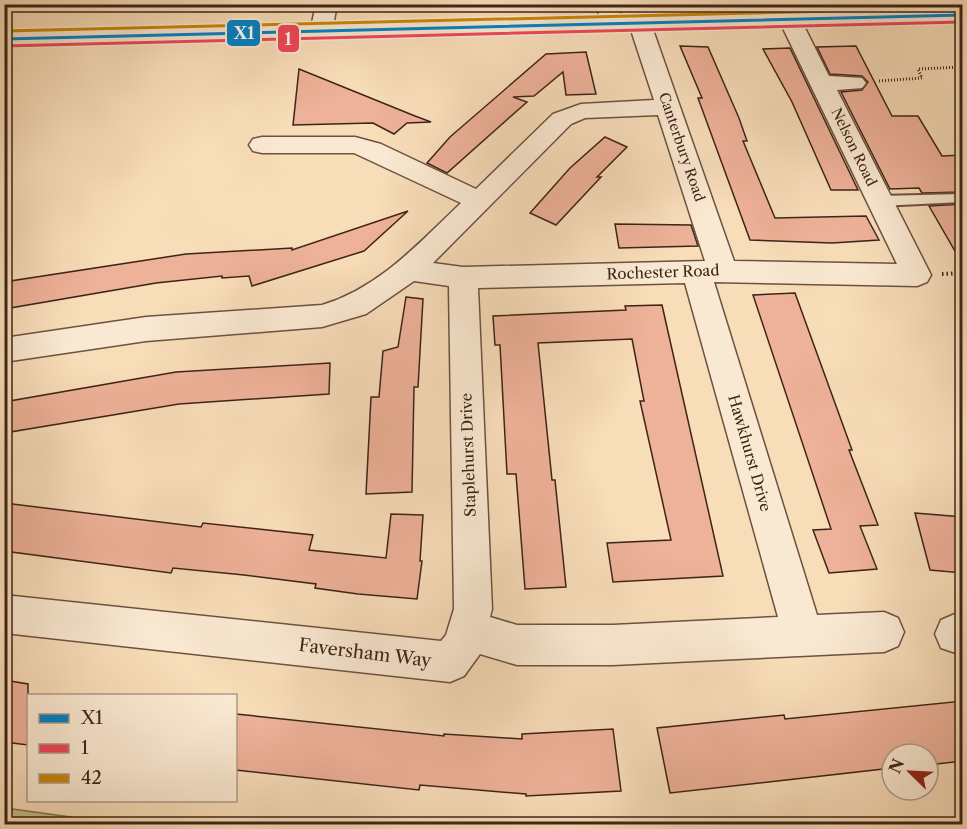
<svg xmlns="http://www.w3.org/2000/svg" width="967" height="829" font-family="'Libre Caslon Text',serif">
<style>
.green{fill:#c4bf8a;stroke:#817250;stroke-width:1.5}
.building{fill:#eeb199;stroke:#3e2417;stroke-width:1.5}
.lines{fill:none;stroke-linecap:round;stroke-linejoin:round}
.lane-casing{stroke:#6c5240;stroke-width:4}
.street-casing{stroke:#6c5240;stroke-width:3}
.secondary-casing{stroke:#3e2417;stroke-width:3}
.path-far1{stroke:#3e2417;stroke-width:3;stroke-dasharray:1 2;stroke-linecap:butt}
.path{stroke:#3e2417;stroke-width:4;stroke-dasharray:1.5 3;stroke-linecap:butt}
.lane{fill:#fae9d2;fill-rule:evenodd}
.street{fill:#fae9d2;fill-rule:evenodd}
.secondary{fill:#fae9d2;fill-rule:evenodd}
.bus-1-casing{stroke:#fae9d2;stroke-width:6}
.bus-2-casing{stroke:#fae9d2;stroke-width:6}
.bus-3-casing{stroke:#fae9d2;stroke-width:6}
.bus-1{stroke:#0281c7;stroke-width:3}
.bus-2{stroke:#ef4659;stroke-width:3}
.bus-3{stroke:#c98606;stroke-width:3}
.labels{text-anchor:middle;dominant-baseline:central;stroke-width:4.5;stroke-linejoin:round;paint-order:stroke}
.far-street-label{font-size:14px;fill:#3e2417;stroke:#fae9d2}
.street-label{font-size:15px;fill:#3e2417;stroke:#fae9d2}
.near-street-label{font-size:18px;fill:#3e2417;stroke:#fae9d2}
.line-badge{stroke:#fae9d2;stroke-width:2}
.badge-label{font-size:16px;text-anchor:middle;font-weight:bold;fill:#fff}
</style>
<rect width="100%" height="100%" fill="#f8ddb9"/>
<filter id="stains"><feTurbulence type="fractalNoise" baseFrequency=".00333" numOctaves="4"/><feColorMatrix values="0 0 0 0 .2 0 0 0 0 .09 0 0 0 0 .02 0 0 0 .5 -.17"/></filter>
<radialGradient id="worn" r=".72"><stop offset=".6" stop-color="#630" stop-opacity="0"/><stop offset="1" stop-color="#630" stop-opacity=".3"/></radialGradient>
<polygon class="green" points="5,808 122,824 5,824"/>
<g class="building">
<polygon points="680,46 708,47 739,118 747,141 743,141 775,218 866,216 879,240 832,243 750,240 698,98 702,98"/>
<polygon points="856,46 892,116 918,116 942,156 963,155 963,192 922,193 919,188 890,189 841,92 862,90 868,82 862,76 830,74 817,47"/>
<polygon points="790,48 858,190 831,190 792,102 763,49"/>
<polygon points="586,52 596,94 566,95 563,72 534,96 513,97 527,102 447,173 427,163 450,137 546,54"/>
<polygon points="299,69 415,116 431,122 407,123 394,134 373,123 293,125"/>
<polygon points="605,137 627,147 597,177 601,177 556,225 530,213 570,168"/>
<polygon points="963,204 963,265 929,206"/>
<polygon points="408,211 364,251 252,286 249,276 222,278 222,276 156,283 4,309 4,282 186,254 292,248 292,250"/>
<polygon points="615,224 691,225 698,246 619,248"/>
<polygon points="795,293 852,450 849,450 878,525 860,526 877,569 829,573 813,530 831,529 753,295"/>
<polygon points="406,297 423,299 418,387 414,387 412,492 366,494 371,397 379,397 383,351 398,347"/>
<polygon points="662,305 723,576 613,582 607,543 671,540 640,401 644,401 632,339 538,343 552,480 555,480 566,587 525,589 516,474 507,474 500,345 495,345 493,316 626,310 625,306"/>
<polygon points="330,363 329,394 179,404 4,433 4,402 176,372"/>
<polygon points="4,503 201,527 203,523 313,535 309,550 386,558 391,514 423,515 420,561 422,561 417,599 358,594 315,588 316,584 244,575 173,568 171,573 4,551"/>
<polygon points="915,513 963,517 963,573 930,570"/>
<polygon points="4,680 28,684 28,745 4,742"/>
<polygon points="963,701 963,761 928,765 928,754 892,754 892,768 670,793 657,728 784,715 785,719"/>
<polygon points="236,714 444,736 444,734 522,739 522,734 613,729 621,791 526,796 526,794 420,785 419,790 236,770"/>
</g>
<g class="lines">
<defs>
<polygon id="lane" points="962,194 962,202 880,206 873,201 880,196"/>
<g id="street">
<polygon points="316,4 337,4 332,32 329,37 321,38 313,37 310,32"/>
<polygon points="593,4 614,4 628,25 625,30 617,31 609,30"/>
<polygon points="856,4 877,4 885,17 882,22 874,23 866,22"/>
<path d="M790 14 798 15 801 20 829 76 862 78 866 83 862 88 837 90 931 275 927 282 917 286 714 282 817 615 884 612 898 618 904 632 898 646 884 652 613 665H517L480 654 464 676 450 682 4 633V595L441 641 446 635 454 609 449 286 414 281 366 314 322 327 146 341 4 362V338L146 317 322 305C379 288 419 243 461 203L354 153H262L253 151 249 145 253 139 262 137H355L381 144 476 189 553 114 581 104 654 100 629 24 632 19 640 18 648 19 651 24 734 261 897 264 779 20 782 15ZM658 115 705 261 463 267 433 263 571 124 585 118ZM685 283 778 617 613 625H517L490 617 492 609 478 288Z"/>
<polygon points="955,614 962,615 962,655 941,648 935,634 941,620"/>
</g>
<polygon id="secondary" points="962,9 962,21 4,46 4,32"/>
</defs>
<use href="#lane" class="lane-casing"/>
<use href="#street" class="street-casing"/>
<use href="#secondary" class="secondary-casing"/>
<polyline class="path-far1" points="879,81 922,78 918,69 962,67"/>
<polyline class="path" points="942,274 962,273"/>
<use href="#lane" class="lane"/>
<use href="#street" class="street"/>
<use href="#secondary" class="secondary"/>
<defs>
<polyline id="bus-1" points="4,39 962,15"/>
<polyline id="bus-2" points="4,46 962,22"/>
<polyline id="bus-3" points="4,31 962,8"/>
</defs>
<use href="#bus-1" class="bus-1-casing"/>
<use href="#bus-2" class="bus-2-casing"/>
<use href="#bus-3" class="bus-3-casing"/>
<use href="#bus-1" class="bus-1"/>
<use href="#bus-2" class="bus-2"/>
<use href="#bus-3" class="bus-3"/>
</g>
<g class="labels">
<g class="far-street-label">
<text transform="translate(682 147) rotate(71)">Canterbury Road</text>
<text transform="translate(854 147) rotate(64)">Nelson Road</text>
</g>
<g class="street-label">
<text transform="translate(663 272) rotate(-2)">Rochester Road</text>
<text transform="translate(750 453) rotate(74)">Hawkhurst Drive</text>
<text transform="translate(468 455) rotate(-92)">Staplehurst Drive</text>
</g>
<g class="near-street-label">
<text transform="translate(365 653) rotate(7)">Faversham Way</text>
</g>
</g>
<g class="line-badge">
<rect x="226" y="19" width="35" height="28" rx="6" fill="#0281c7"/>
<rect x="277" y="24" width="23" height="29" rx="6" fill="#ef4659"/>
</g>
<g class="badge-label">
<text x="244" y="39">X1</text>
<text x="288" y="45">1</text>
</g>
<rect width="967" height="829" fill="none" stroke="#f8ddb9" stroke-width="24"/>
<rect x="6" y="6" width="955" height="817" fill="none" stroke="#3e2417" stroke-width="3"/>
<rect x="12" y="12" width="943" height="805" fill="none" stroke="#3e2417" stroke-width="1.5"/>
<rect x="27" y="694" width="210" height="108" fill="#fae9d2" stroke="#af9a87" stroke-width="1.5"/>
<rect x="39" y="714" width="30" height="9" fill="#0281c7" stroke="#af9a87" stroke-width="1.5"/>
<text x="81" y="724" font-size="18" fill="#3e2417">X1</text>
<rect x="39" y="744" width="30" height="9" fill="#ef4659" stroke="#af9a87" stroke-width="1.5"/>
<text x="81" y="754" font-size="18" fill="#3e2417">1</text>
<rect x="39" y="774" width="30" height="9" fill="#c98606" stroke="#af9a87" stroke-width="1.5"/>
<text x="81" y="784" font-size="18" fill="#3e2417">42</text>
<g transform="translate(910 772) rotate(294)"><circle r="28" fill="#fae9d2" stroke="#af9a87" stroke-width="1.5"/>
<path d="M0-4.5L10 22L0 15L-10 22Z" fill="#8f2418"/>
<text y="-9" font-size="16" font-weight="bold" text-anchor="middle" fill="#3e2417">N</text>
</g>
<rect width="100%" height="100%" filter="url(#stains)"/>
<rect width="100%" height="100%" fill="url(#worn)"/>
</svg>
